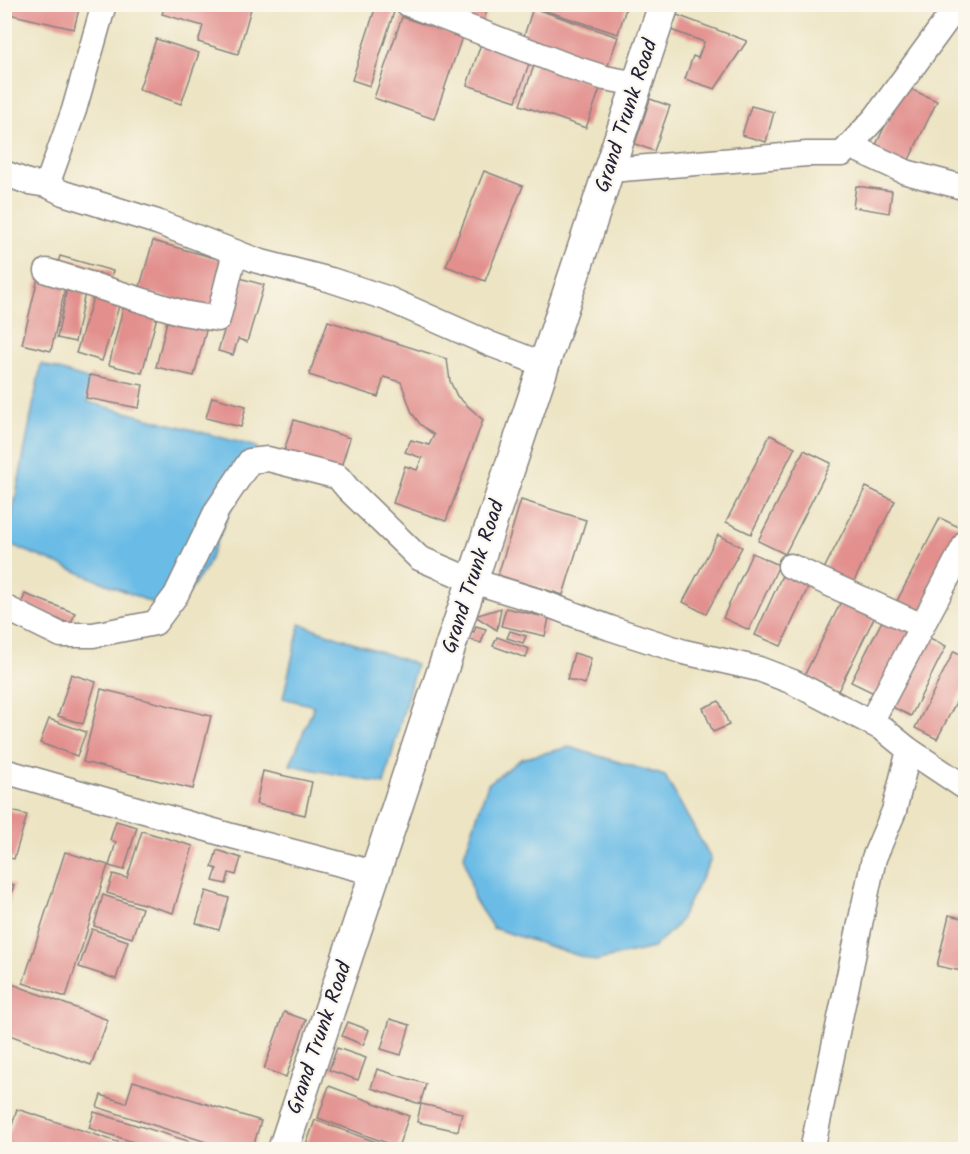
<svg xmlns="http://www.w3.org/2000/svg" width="970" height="1154" font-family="Kalam,sans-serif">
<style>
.water{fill:#6abce6;stroke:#466f90;stroke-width:1.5}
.building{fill:#e28f8d}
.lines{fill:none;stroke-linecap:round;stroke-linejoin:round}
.minor-casing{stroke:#87837f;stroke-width:27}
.major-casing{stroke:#87837f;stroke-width:33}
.minor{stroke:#fff;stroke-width:24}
.major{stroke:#fff;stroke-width:30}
.labels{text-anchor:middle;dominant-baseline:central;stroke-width:4.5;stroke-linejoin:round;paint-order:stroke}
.street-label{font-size:21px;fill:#22223b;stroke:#fbf7ec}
</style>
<rect width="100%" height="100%" fill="#fbf7ec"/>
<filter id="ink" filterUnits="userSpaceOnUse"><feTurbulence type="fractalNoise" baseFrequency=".0167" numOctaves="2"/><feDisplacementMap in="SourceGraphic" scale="12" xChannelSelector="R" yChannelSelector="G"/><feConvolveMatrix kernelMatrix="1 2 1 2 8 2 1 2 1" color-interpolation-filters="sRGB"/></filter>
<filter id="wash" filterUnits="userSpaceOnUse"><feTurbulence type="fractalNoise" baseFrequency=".008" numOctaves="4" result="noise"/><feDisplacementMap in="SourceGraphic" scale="24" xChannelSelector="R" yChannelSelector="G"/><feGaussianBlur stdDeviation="1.35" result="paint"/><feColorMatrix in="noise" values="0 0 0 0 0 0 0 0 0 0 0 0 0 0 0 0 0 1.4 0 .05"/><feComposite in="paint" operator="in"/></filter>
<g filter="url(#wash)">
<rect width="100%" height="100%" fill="#ece4c3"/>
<g class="water">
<polygon points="41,364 90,380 88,402 257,447 206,568 175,612 7,543"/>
<polygon points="300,624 416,664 384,784 290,765 314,706 283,698"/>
<polygon points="569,747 665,776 711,859 678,924 653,948 595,961 493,928 474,899 464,855 488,784 521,759"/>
</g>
<g id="blocks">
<g class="building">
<polygon points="453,4 489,4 483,23 450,12"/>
<polygon points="4,5 80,5 74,29 4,13"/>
<polygon points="165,5 252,5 238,54 198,42 203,26 162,14"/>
<polygon points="542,5 627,5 618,34 540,9"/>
<polygon points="376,6 394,12 370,86 352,80"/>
<polygon points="533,8 618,37 605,74 521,45"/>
<polygon points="677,15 747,41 715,89 685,79 693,56 698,58 704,42 671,30"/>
<polygon points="402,17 462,37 434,119 374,98"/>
<polygon points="156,39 199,53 181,104 139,89"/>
<polygon points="482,41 531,58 516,101 467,85"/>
<polygon points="535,63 601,86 586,128 520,105"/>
<polygon points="904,86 937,101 906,166 873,151"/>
<polygon points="650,99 670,106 654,151 635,144"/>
<polygon points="751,106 774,112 766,142 742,135"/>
<polygon points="484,171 523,186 485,281 446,266"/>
<polygon points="856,186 892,191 889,213 853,207"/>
<polygon points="153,241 229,262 215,311 139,290"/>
<polygon points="60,256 113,271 109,285 56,270"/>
<polygon points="38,278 66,284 51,351 22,344"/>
<polygon points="240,278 264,285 247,342 238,339 233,355 218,351"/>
<polygon points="67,288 85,292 75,342 57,338"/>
<polygon points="94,295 120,303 102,361 76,353"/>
<polygon points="124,304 158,313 142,373 109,365"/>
<polygon points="168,317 207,327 194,376 156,367"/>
<polygon points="328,321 447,359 450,381 457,396 483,420 446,521 393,503 405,466 417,470 422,458 405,452 411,440 429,445 434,435 420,424 412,413 401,382 384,377 378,397 309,375"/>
<polygon points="90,375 143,385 139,408 86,398"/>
<polygon points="212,397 246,406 241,427 206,418"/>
<polygon points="294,420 350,438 338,477 281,460"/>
<polygon points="770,435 795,447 751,534 726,522"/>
<polygon points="804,450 831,463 785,554 758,541"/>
<polygon points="866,487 895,501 852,585 823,571"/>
<polygon points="521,500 586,520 563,595 498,575"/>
<polygon points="940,518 963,529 920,614 896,603"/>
<polygon points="718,535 742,547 706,614 683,602"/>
<polygon points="752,553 779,565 749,630 723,618"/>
<polygon points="785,569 811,581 781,646 755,635"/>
<polygon points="25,594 75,613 71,624 21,605"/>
<polygon points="843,598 876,614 838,691 805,674"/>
<polygon points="501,608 497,630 475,616"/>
<polygon points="506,608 549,618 545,636 501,626"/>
<polygon points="884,617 913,632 880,696 851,682"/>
<polygon points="476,626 486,629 481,643 468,639 471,631 474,632"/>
<polygon points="510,631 526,636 523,643 507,638"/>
<polygon points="924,635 946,646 911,716 888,705"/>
<polygon points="497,637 529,649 526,658 493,646"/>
<polygon points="954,651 966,657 966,683 937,739 915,728"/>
<polygon points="574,653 591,658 585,684 567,679"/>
<polygon points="71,674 96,682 83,724 58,716"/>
<polygon points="101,689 211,716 193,789 83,762"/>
<polygon points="719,701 729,725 713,732 703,708"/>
<polygon points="49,719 86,732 77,756 40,743"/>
<polygon points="263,771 312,782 305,815 256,804"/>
<polygon points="4,809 27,815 14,859 4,857"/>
<polygon points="116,821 137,827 124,870 109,866 116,842 110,840"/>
<polygon points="142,831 193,846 173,913 107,893 113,874 127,878"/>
<polygon points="217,850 241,858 236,875 229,873 226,884 213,881 217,869 212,867"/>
<polygon points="65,852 108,865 66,997 23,983"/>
<polygon points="4,882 14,885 5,914 4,914"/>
<polygon points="206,891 229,898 219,930 196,923"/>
<polygon points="103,895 142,908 132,938 94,926"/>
<polygon points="949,915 966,919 966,972 937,966"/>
<polygon points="92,929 128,941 116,979 79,967"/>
<polygon points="4,981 108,1020 91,1065 4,1033"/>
<polygon points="284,1012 306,1020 286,1077 264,1069"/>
<polygon points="390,1019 410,1025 401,1055 381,1049"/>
<polygon points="348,1022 369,1030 363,1045 342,1036"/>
<polygon points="337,1048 366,1058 358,1080 329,1070"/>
<polygon points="377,1069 426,1084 420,1104 371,1088"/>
<polygon points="133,1081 261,1121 252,1150 231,1150 97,1107 101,1095 126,1103"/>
<polygon points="329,1086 409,1116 398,1147 318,1118"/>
<polygon points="421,1104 462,1113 458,1131 417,1122"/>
<polygon points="17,1109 139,1149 139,1150 4,1150 4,1130 10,1132"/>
<polygon points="94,1112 214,1149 214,1150 159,1150 89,1128"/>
<polygon points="315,1120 396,1149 396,1150 318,1150 306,1145"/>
</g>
</g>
</g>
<g filter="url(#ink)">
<use href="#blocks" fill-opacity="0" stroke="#87837f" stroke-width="1.5"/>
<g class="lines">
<defs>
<g id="minor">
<polyline points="408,4 571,67 605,78 638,84"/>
<polyline points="850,146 906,172 966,188"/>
<polyline points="610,170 807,154 842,154 876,117 955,9 963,4"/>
<polyline points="4,173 28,182 47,185 63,193 157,222 258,261 331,280 386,298 490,344 545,365"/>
<polyline points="47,185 74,110 104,4"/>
<polyline points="47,271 183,313 218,319 235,252"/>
<polyline points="790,566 922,626"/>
<polyline points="4,607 61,635 93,635 155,623 176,595 217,510 250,461 268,459 338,477 348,489 419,558 473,581 541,602 610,628 684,652 759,669 793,682 883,729 909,750 966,788"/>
<polyline points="871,722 966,543"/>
<polyline points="4,771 228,835 375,873"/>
<polyline points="812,1150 874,858 894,811 909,750"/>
</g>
<polyline id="major" points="283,1150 664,4"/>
</defs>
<use href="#minor" class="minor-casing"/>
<use href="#major" class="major-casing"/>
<use href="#minor" class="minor"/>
<use href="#major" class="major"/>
</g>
</g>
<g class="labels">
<g class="street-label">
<text transform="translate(627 116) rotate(-72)">Grand Trunk Road</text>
<text transform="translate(474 577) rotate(-72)">Grand Trunk Road</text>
<text transform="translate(320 1038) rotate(-71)">Grand Trunk Road</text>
</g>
</g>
<rect width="970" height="1154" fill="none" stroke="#fbf7ec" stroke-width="24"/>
</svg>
